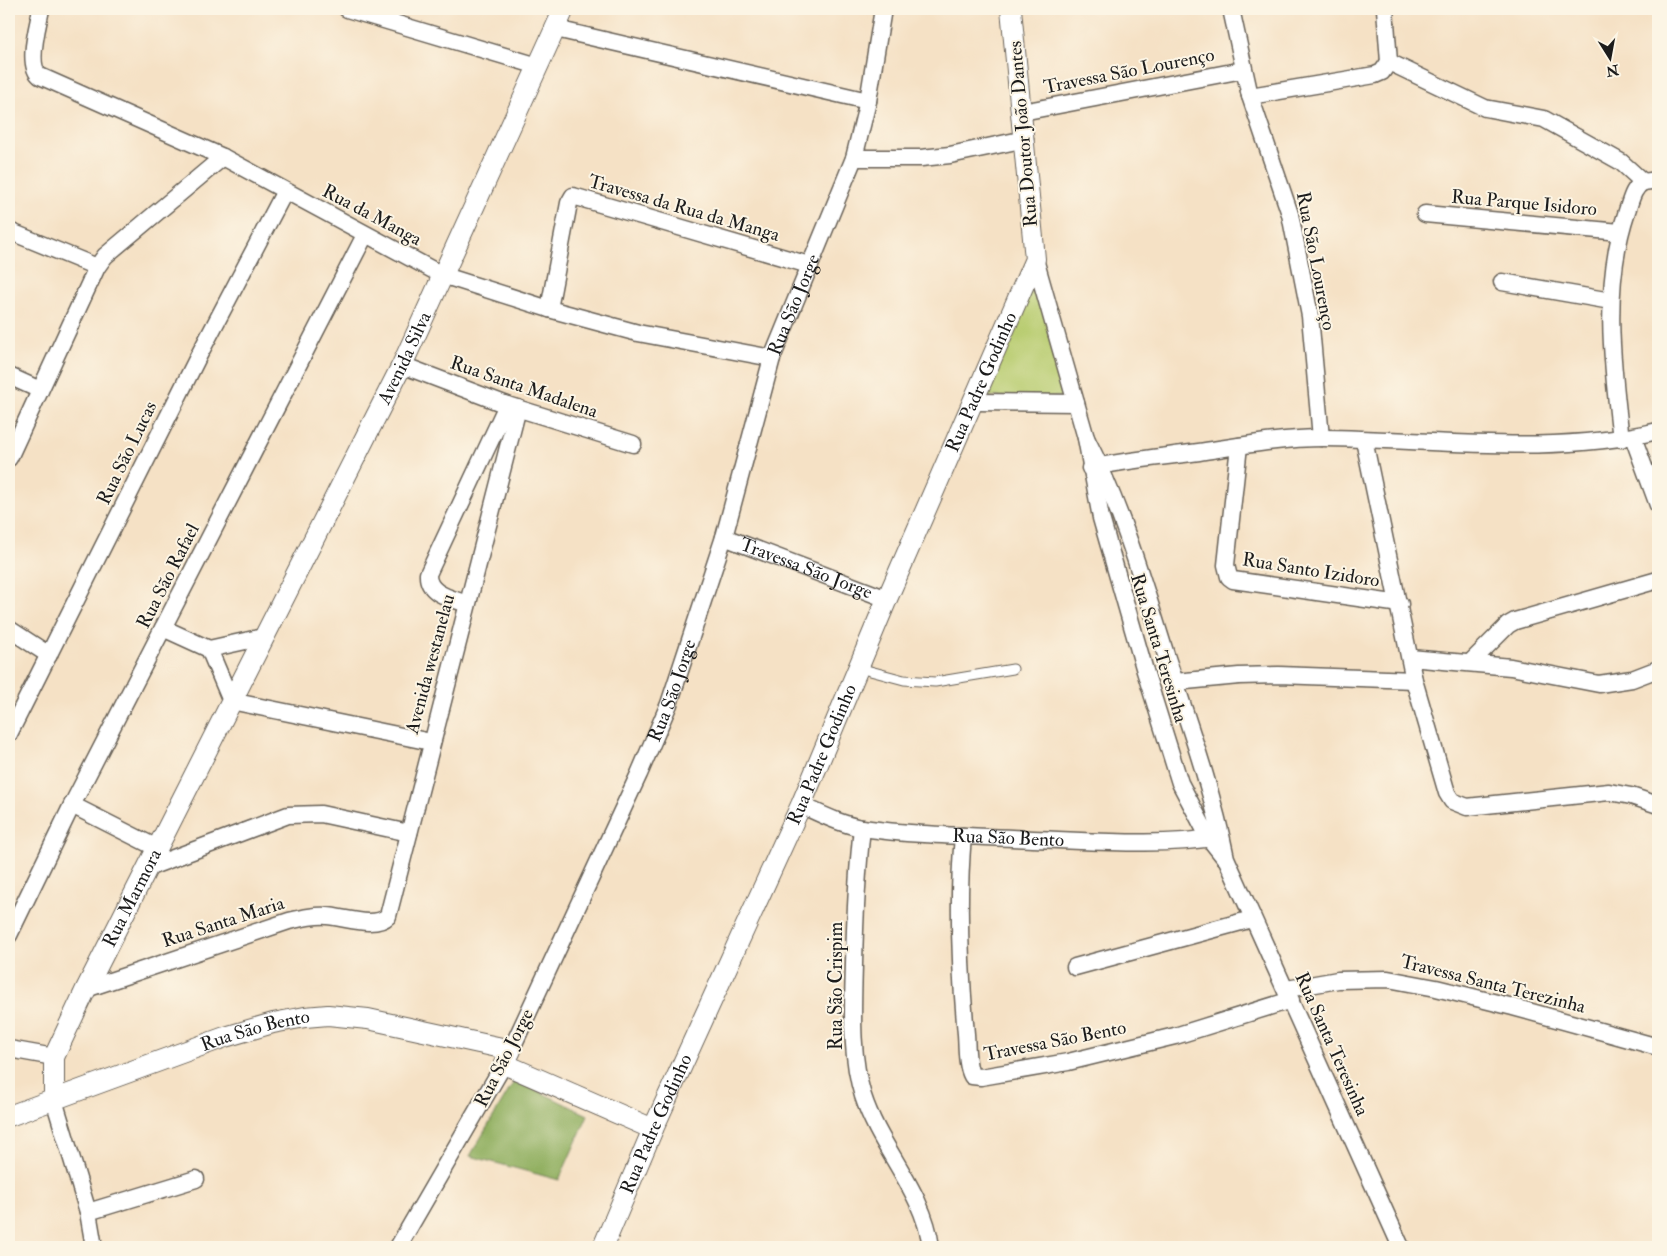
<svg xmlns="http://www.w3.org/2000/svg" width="1667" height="1256" font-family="'IM FELL Double Pica',serif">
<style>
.green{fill:#b8cc70;stroke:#6a7446}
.forest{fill:#92b062;stroke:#57663f}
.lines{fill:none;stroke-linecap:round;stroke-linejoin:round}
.service-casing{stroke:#686157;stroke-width:11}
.minor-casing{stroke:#686157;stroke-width:19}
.tertiary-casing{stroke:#686157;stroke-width:22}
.service{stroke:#fff;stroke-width:9}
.minor{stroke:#fff;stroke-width:16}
.tertiary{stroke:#fff;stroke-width:20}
.labels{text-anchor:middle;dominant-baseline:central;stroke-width:4;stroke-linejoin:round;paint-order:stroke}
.street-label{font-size:19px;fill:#1c1c1c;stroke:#fcf5e5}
</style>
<rect width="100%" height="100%" fill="#fcf5e5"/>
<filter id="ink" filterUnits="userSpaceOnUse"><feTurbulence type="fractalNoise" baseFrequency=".02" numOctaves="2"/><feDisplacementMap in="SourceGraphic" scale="10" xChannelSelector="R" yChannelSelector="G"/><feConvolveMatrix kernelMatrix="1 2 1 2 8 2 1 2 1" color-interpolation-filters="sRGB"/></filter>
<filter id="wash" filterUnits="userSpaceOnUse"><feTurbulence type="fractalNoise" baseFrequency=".0096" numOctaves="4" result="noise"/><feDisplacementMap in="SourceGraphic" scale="20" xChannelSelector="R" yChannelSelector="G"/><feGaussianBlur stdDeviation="1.12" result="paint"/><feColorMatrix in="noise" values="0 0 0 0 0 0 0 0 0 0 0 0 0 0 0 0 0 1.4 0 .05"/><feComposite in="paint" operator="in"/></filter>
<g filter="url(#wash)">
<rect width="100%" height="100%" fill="#f5e1c5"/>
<polygon class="green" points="1035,276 1070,397 981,397"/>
<polygon class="forest" points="515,1080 588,1115 559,1180 470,1156"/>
</g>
<g filter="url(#ink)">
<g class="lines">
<defs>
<polyline id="service" points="859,668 904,680 935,682 1013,669"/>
<g id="minor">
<path d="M41 9C38 26 26 65 40 76L223 157 442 275 549 309 638 333 772 358"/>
<polyline points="347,9 538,66"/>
<polyline points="1231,9 1250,96 1290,214 1310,316 1321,438"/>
<polyline points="1385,9 1389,62"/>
<polyline points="556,29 868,101"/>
<polyline points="1389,62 1485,108 1544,119 1621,162 1643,182"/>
<polyline points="1250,96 1375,75 1382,72 1389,62"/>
<polyline points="1022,112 1243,70"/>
<polyline points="854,158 921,158 950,155 1025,139"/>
<polyline points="1643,182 1658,180"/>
<polyline points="1425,214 1620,232"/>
<polyline points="9,231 97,267"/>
<polyline points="1035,259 1086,438 1101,518 1145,671 1180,783 1209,838 1224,857"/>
<polyline points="1502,282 1611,301"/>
<polyline points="549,309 569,203 573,196 809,265"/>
<polyline points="402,365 507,405 633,444"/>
<polyline points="9,376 40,390"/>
<polyline points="975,402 1076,403"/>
<polyline points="1633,437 1658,505"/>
<path d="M1086 438C1121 506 1143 582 1166 655 1188 722 1212 789 1226 858L1401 1247"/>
<path d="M1621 439C1612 363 1602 285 1627 211 1631 200 1633 188 1643 182"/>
<polyline points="1364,440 1414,680 1447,793 1452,801 1467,807 1609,792 1631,796 1658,805"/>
<polyline points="1239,446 1226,565 1229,577 1233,580 1400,604"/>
<polyline points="9,458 97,267 105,256 223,157"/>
<path d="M1090 468C1125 460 1163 457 1199 452 1239 446 1282 438 1323 438 1433 439 1549 456 1658 431"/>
<path id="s1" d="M724 537 887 599"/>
<path d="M467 604C451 598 427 594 428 574L507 405"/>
<polyline points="163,628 209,649"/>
<polyline points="9,629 49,655"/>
<polyline points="263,637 209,649 231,701 431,742"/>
<polyline points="1410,658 1511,667 1599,684 1632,679 1658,669"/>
<polyline points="1471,662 1508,625 1515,621 1658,580"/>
<polyline points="1175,682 1239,676 1279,675 1414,680"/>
<polyline points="9,734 199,355 285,191"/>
<polyline points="72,805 157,848"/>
<path id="s2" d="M801 805C821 814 840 824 862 828 918 836 976 836 1033 839 1094 841 1158 847 1219 837"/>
<path d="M862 828C857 873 855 918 854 964 853 1008 850 1054 863 1096 880 1149 924 1191 931 1247"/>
<path d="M963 836C957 902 960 968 966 1034 967 1046 966 1065 972 1076L981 1077 1068 1062 1175 1036 1291 1000"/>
<polyline points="147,868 288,815 321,814 409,833"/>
<polyline points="9,935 72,805 365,235"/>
<polyline points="1075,967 1252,919"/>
<path d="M86 989 289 921C302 918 314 915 327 916 344 917 375 929 388 916L518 408"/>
<polyline points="1287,989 1338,980 1388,979 1436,988 1513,1007 1658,1047"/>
<polyline points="9,1049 54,1057"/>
<path id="s3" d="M511 1050 639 774 669 704 724 537 772 358 854 158 868 101 883 9"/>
<polyline points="54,1100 88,1212 94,1247"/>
<polyline points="88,1212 196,1179"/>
<polyline points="398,1247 504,1064"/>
</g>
<g id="tertiary">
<path id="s4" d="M54 1100V1057L86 989 402 365 564 9"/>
<path id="s5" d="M9 1116 225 1037 273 1023 305 1017 328 1015 368 1019 511 1050 504 1064 653 1129"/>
<path id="s6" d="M603 1247 653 1129 801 805 887 599 1035 259 1011 9"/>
</g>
</defs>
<use href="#service" class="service-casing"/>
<use href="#minor" class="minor-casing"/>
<use href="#tertiary" class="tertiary-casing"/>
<use href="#service" class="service"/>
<use href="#minor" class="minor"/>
<use href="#tertiary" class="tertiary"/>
</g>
</g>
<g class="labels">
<g class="street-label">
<text transform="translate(1129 71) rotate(-11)">Travessa São Lourenço</text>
<text transform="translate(1023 134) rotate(-95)">Rua Doutor João Dantes</text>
<text transform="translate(1524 203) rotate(5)">Rua Parque Isidoro</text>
<text transform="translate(684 208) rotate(16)">Travessa da Rua da Manga</text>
<text transform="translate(372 215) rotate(28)">Rua da Manga</text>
<text transform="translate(1316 261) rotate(79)">Rua São Lourenço</text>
<text stroke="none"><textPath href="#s3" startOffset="799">Rua São Jorge</textPath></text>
<text stroke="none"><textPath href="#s4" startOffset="825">Avenida Silva</textPath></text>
<text stroke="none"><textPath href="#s6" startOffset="944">Rua Padre Godinho</textPath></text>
<text transform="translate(524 387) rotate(19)">Rua Santa Madalena</text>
<text transform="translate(127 453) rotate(-64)">Rua São Lucas</text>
<text stroke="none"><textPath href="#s1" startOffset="88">Travessa São Jorge</textPath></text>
<text transform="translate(1311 570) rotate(9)">Rua Santo Izidoro</text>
<text transform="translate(168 576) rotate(-63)">Rua São Rafael</text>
<text transform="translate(1159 648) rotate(73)">Rua Santa Teresinha</text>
<text transform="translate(430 664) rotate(-75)">Avenida westanelau</text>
<text stroke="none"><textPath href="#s3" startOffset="394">Rua São Jorge</textPath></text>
<text stroke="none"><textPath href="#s6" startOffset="539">Rua Padre Godinho</textPath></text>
<text stroke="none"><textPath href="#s2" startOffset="212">Rua São Bento</textPath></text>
<text stroke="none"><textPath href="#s4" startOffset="220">Rua Marmora</textPath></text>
<text transform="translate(223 922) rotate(-18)">Rua Santa Maria</text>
<text transform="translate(1493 984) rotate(14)">Travessa Santa Terezinha</text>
<text transform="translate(836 986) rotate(-90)">Rua São Crispim</text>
<text stroke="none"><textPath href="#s5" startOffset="261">Rua São Bento</textPath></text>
<text transform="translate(1055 1041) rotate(-11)">Travessa São Bento</text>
<text transform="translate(1332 1044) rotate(66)">Rua Santa Teresinha</text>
<text transform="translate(504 1058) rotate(-63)">Rua São Jorge</text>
<text stroke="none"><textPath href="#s6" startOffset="134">Rua Padre Godinho</textPath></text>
</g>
</g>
<rect width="1667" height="1256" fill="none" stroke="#fcf5e5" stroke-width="30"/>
<g transform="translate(1610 58) rotate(169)" stroke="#fcf5e5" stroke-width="4" paint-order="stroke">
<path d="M0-4L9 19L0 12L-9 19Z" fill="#1c1c1c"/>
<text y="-8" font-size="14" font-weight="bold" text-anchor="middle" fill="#1c1c1c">N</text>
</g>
</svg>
